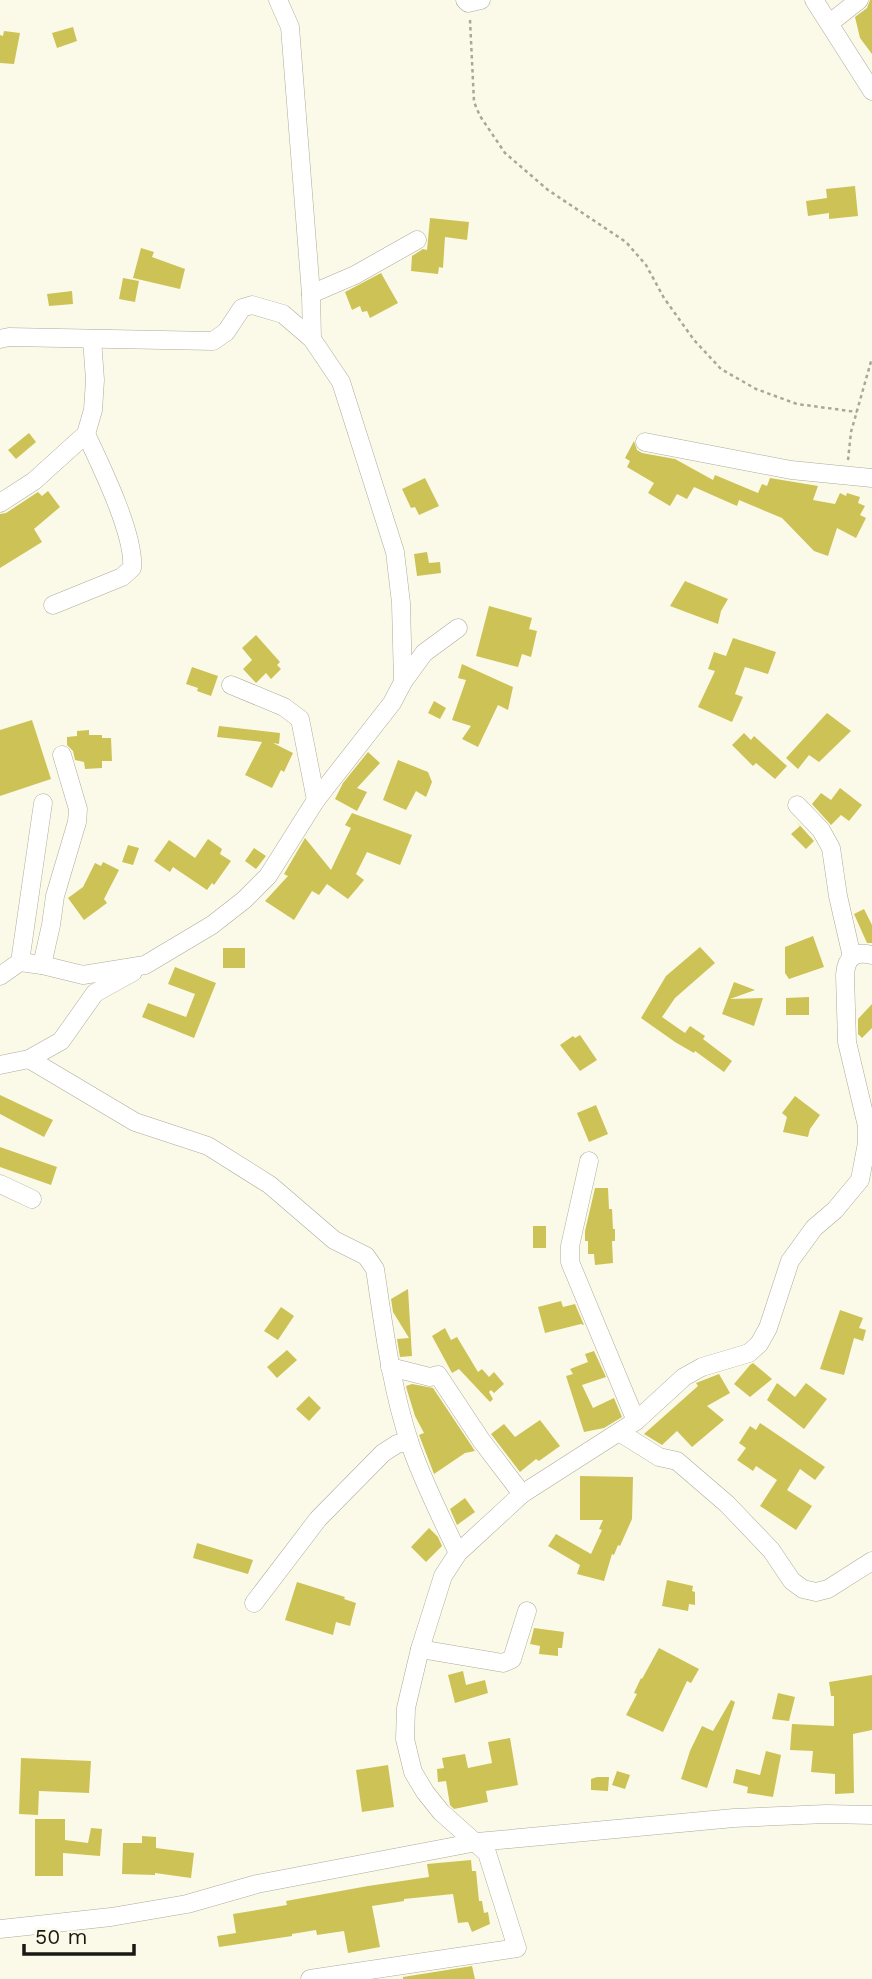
<svg xmlns="http://www.w3.org/2000/svg" width="872" height="1979" font-family="'Work Sans',sans-serif">
<style>
.building{fill:#cdc256}
.lines{fill:none;stroke-linecap:round;stroke-linejoin:round}
.minor-casing{stroke:#adab9b;stroke-width:19}
.path{stroke:#a8a79a;stroke-width:2.5;stroke-dasharray:3.5 3.5;stroke-linecap:butt}
.minor{stroke:#fff;stroke-width:18}
</style>
<rect width="100%" height="100%" fill="#fbfae8"/>
<g class="building">
<polygon points="870,0 872,0 872,54 860,38 855,17 867,8"/>
<polygon points="73,27 77,41 57,48 52,33"/>
<polygon points="4,31 20,33 14,64 0,63 0,35 3,36"/>
<polygon points="855,186 858,216 829,219 829,213 808,216 806,201 827,198 826,189"/>
<polygon points="430,218 469,222 467,240 445,237 443,268 439,267 438,274 411,271 412,256 423,249 427,250"/>
<polygon points="141,248 154,252 152,257 185,269 180,289 133,278"/>
<polygon points="381,273 398,303 370,318 367,311 362,312 360,306 352,310 345,292"/>
<polygon points="123,278 139,281 135,302 119,299"/>
<polygon points="72,291 73,304 49,306 47,294"/>
<polygon points="29,433 36,442 16,459 8,450"/>
<polygon points="634,441 637,450 642,453 675,459 713,480 715,475 758,493 762,484 767,486 770,478 818,486 813,500 835,504 840,493 846,496 847,493 860,497 858,503 865,506 860,515 866,518 856,538 837,528 828,556 814,551 782,518 739,500 737,506 694,487 687,499 677,494 670,506 648,493 654,483 627,467 630,461 625,458"/>
<polygon points="425,478 439,506 419,515 415,507 411,508 402,489"/>
<polygon points="48,491 60,507 34,529 42,542 0,568 0,514 6,513 38,492 42,496"/>
<polygon points="427,552 429,563 440,562 441,573 417,576 414,554"/>
<polygon points="685,581 728,599 721,611 718,624 670,606"/>
<polygon points="489,606 532,618 529,629 537,631 531,657 522,654 518,667 476,656"/>
<polygon points="256,635 280,662 277,665 281,669 271,679 266,673 256,683 243,669 252,660 242,648"/>
<polygon points="733,638 776,652 768,674 745,667 735,694 743,697 732,722 698,707 715,671 708,669 714,652 726,656"/>
<polygon points="462,664 513,687 508,710 498,705 478,747 462,739 471,726 452,720 466,680 458,678"/>
<polygon points="192,667 218,676 211,696 197,691 198,688 186,684"/>
<polygon points="434,701 446,708 440,719 428,713"/>
<polygon points="827,713 851,731 819,762 809,755 798,769 786,758"/>
<polygon points="32,720 51,779 0,796 0,730"/>
<polygon points="219,726 280,733 279,744 273,743 293,753 284,772 281,770 272,788 245,775 262,742 217,737"/>
<polygon points="89,730 89,735 102,735 102,738 111,738 112,761 102,761 102,768 85,769 84,762 75,760 73,751 67,745 67,737 77,736 77,731"/>
<polygon points="744,733 751,740 754,736 787,766 775,779 756,763 753,766 732,745"/>
<polygon points="368,752 380,763 357,788 367,792 357,811 335,799 343,783"/>
<polygon points="398,760 428,772 432,782 426,797 416,791 406,810 383,800"/>
<polygon points="840,788 862,805 849,821 841,815 831,825 812,804 821,793 831,800"/>
<polygon points="352,813 412,835 400,865 367,852 356,874 364,880 348,899 327,884 319,895 312,891 294,920 265,901 288,876 284,874 305,838 331,870 351,828 345,825"/>
<polygon points="795,820 814,841 806,849 791,834 800,826"/>
<polygon points="208,839 222,849 220,854 231,861 214,885 212,883 207,890 173,867 170,872 154,861 169,840 195,858"/>
<polygon points="128,845 139,848 133,865 122,862"/>
<polygon points="254,848 266,856 256,869 245,861"/>
<polygon points="103,862 119,870 104,899 107,903 84,920 68,898 83,887 95,863 101,866"/>
<polygon points="864,909 872,925 872,943 867,943 854,914"/>
<polygon points="813,936 824,967 789,979 785,973 785,947"/>
<polygon points="700,947 715,963 675,998 662,1017 685,1033 690,1026 705,1036 703,1039 732,1061 724,1072 695,1051 694,1053 675,1042 641,1018 666,976"/>
<rect x="223" y="948" width="22" height="20"/>
<polygon points="175,967 216,983 194,1038 142,1017 148,1003 186,1017 195,994 168,984"/>
<polygon points="734,982 755,990 730,999 763,998 754,1026 722,1014"/>
<polygon points="809,997 809,1015 786,1015 786,998"/>
<polygon points="872,1004 872,1028 862,1038 858,1034 858,1019"/>
<polygon points="580,1035 597,1060 580,1071 560,1045 573,1036 575,1038"/>
<polygon points="0,1095 53,1120 44,1137 0,1114"/>
<polygon points="795,1096 820,1115 810,1129 808,1137 783,1132 787,1117 782,1113"/>
<polygon points="596,1105 608,1134 589,1142 577,1113"/>
<polygon points="0,1147 57,1167 51,1185 0,1167"/>
<polygon points="595,1188 608,1188 609,1209 612,1209 613,1229 615,1229 615,1241 612,1241 613,1263 595,1265 594,1254 588,1254 588,1241 585,1241 585,1231"/>
<rect x="533" y="1226" width="13" height="22"/>
<polygon points="408,1289 412,1356 400,1357 397,1339 409,1338 393,1312 391,1299"/>
<polygon points="561,1301 563,1307 575,1304 584,1325 581,1324 545,1333 538,1307"/>
<polygon points="281,1307 294,1316 278,1340 264,1331"/>
<polygon points="840,1310 863,1318 859,1328 866,1330 863,1341 854,1338 844,1375 820,1369"/>
<polygon points="445,1328 451,1340 457,1337 478,1372 482,1369 489,1377 494,1372 504,1384 494,1393 491,1390 489,1392 493,1399 490,1402 459,1369 452,1373 432,1336"/>
<polygon points="287,1350 297,1360 277,1378 267,1367"/>
<polygon points="594,1351 606,1377 582,1385 593,1408 614,1398 622,1417 604,1428 584,1432 566,1376 573,1374 570,1369 588,1362 585,1354"/>
<polygon points="753,1363 772,1379 750,1397 734,1384 750,1365"/>
<polygon points="719,1374 730,1393 707,1406 724,1420 692,1447 677,1431 662,1445 644,1434 698,1386 696,1383"/>
<polygon points="777,1383 795,1397 806,1383 827,1399 804,1429 767,1400"/>
<polygon points="412,1384 433,1388 475,1451 465,1453 434,1474 419,1435 424,1433 415,1416 407,1390 406,1386"/>
<polygon points="309,1396 321,1408 309,1421 296,1409"/>
<polygon points="540,1420 560,1446 539,1461 536,1459 520,1472 491,1434 504,1424 515,1437"/>
<polygon points="760,1423 825,1467 815,1480 800,1469 787,1490 812,1506 796,1530 760,1506 777,1480 756,1466 753,1471 737,1460 746,1448 739,1443 750,1426 756,1430"/>
<polygon points="580,1476 633,1477 632,1519 620,1546 618,1545 614,1555 612,1554 604,1581 577,1574 580,1565 548,1546 556,1534 591,1554 602,1530 599,1529 603,1520 580,1520"/>
<polygon points="465,1498 475,1512 457,1525 450,1509"/>
<polygon points="429,1528 438,1537 442,1546 426,1562 411,1547"/>
<polygon points="197,1543 253,1560 248,1574 193,1558"/>
<polygon points="667,1580 693,1586 692,1591 695,1592 695,1605 689,1604 688,1611 662,1606"/>
<polygon points="297,1582 345,1597 344,1599 356,1603 350,1626 336,1622 333,1635 285,1620"/>
<polygon points="534,1628 564,1632 562,1648 558,1648 558,1656 539,1654 540,1646 530,1644"/>
<polygon points="659,1648 699,1669 691,1683 687,1681 663,1732 626,1715 637,1694 634,1693 641,1678 642,1679"/>
<polygon points="463,1671 466,1685 485,1680 488,1693 455,1703 448,1675"/>
<polygon points="872,1675 872,1730 853,1734 854,1793 835,1794 835,1774 811,1772 813,1751 790,1750 792,1724 834,1726 834,1696 831,1696 829,1682"/>
<polygon points="778,1693 795,1697 789,1721 772,1719"/>
<polygon points="731,1700 735,1702 707,1788 681,1779 690,1751 702,1726 713,1731"/>
<polygon points="510,1738 518,1785 486,1791 488,1802 454,1809 450,1805 446,1781 438,1782 437,1769 444,1768 442,1758 465,1754 468,1768 492,1763 488,1742"/>
<polygon points="766,1751 781,1755 773,1797 747,1793 748,1787 733,1783 736,1769 760,1775"/>
<polygon points="21,1758 91,1761 89,1793 39,1791 38,1815 19,1814"/>
<polygon points="388,1765 394,1807 362,1812 356,1770"/>
<polygon points="617,1771 630,1775 625,1789 612,1785"/>
<polygon points="597,1777 609,1777 608,1791 591,1790 591,1779"/>
<polygon points="35,1819 65,1819 65,1840 88,1843 91,1828 102,1829 100,1856 63,1853 63,1876 35,1876"/>
<polygon points="142,1836 156,1837 156,1848 194,1853 191,1878 155,1873 155,1875 122,1874 123,1843 142,1843"/>
<polygon points="471,1860 472,1871 476,1871 479,1901 482,1901 484,1913 488,1912 490,1924 472,1932 468,1922 458,1923 453,1894 404,1899 404,1901 372,1906 380,1947 348,1953 344,1931 317,1935 316,1930 292,1934 292,1936 219,1947 217,1936 236,1933 233,1914 287,1905 286,1901 368,1886 429,1877 427,1864"/>
<polygon points="472,1966 475,1979 403,1979 403,1977"/>
</g>
<g class="lines">
<defs>
<g id="minor">
<polyline points="278,0 290,27 311,294 312,339"/>
<polyline points="465,0 468,3 481,0"/>
<polyline points="814,0 872,91"/>
<polyline points="830,23 859,0"/>
<polyline points="311,294 355,275 417,240"/>
<polyline points="0,339 9,337 213,341 226,332 242,308 252,305 283,314 312,339 341,382 395,552 401,603 403,682 392,703 316,800 268,876 244,900 212,925 145,965 83,975 42,965 20,962 0,976"/>
<polyline points="645,442 791,470 872,478"/>
<polyline points="0,503 34,481 86,434 93,410 95,380 92,339"/>
<path d="M53 605 122 577 132 568C135 535 101 466 86 434"/>
<polyline points="403,682 424,653 458,628"/>
<polyline points="231,685 284,707 300,719 316,800"/>
<polyline points="797,805 821,830 831,848 838,896 852,957"/>
<polyline points="20,962 43,803"/>
<polyline points="42,965 51,925 55,896 77,822 78,809 62,755"/>
<path d="M29 1059 135 1122 208 1146 270 1185 334 1240 366 1256 375 1269C384 1328 391 1387 410 1444 423 1482 441 1517 458 1553"/>
<polyline points="0,1065 29,1059 61,1041 95,993 133,972"/>
<polyline points="589,1161 570,1246 570,1262 636,1421"/>
<polyline points="0,1184 32,1199"/>
<polyline points="390,1367 430,1377 438,1375 481,1440 522,1494"/>
<polyline points="619,1432 659,1457 677,1461 727,1504 771,1550 792,1581 803,1589 816,1592 828,1589 872,1561"/>
<polyline points="254,1603 318,1519 383,1453 397,1444 409,1441"/>
<polyline points="420,1649 503,1663 512,1659 527,1611"/>
<polyline points="0,1929 111,1917 187,1904 257,1884 477,1842 734,1818 826,1814 872,1815"/>
<path d="M310 1979 517 1948 487 1853 441 1812 425 1792 413 1772 405 1739 406 1708 420 1649 443 1576 458 1553 522 1494 636 1421 684 1377 702 1367 749 1353 759 1344 768 1328 790 1261 814 1228 835 1210 860 1180 867 1143V1126L847 1042 845 975C846 957 855 951 872 955"/>
</g>
</defs>
<use href="#minor" class="minor-casing"/>
<g class="path">
<polyline points="470,20 474,102 480,116 505,153 548,190 626,242 646,265 664,298 694,340 721,369 756,389 797,404 857,412"/>
<polyline points="848,460 851,432 872,358"/>
</g>
<use href="#minor" class="minor"/>
</g>
<path d="M24 1944v10h110v-10" fill="none" stroke="#191913" stroke-width="3.5"/>
<text x="35" y="1944" font-size="21" fill="#191913" stroke="#fbfae8" stroke-width="5" paint-order="stroke">50 m</text>
</svg>
